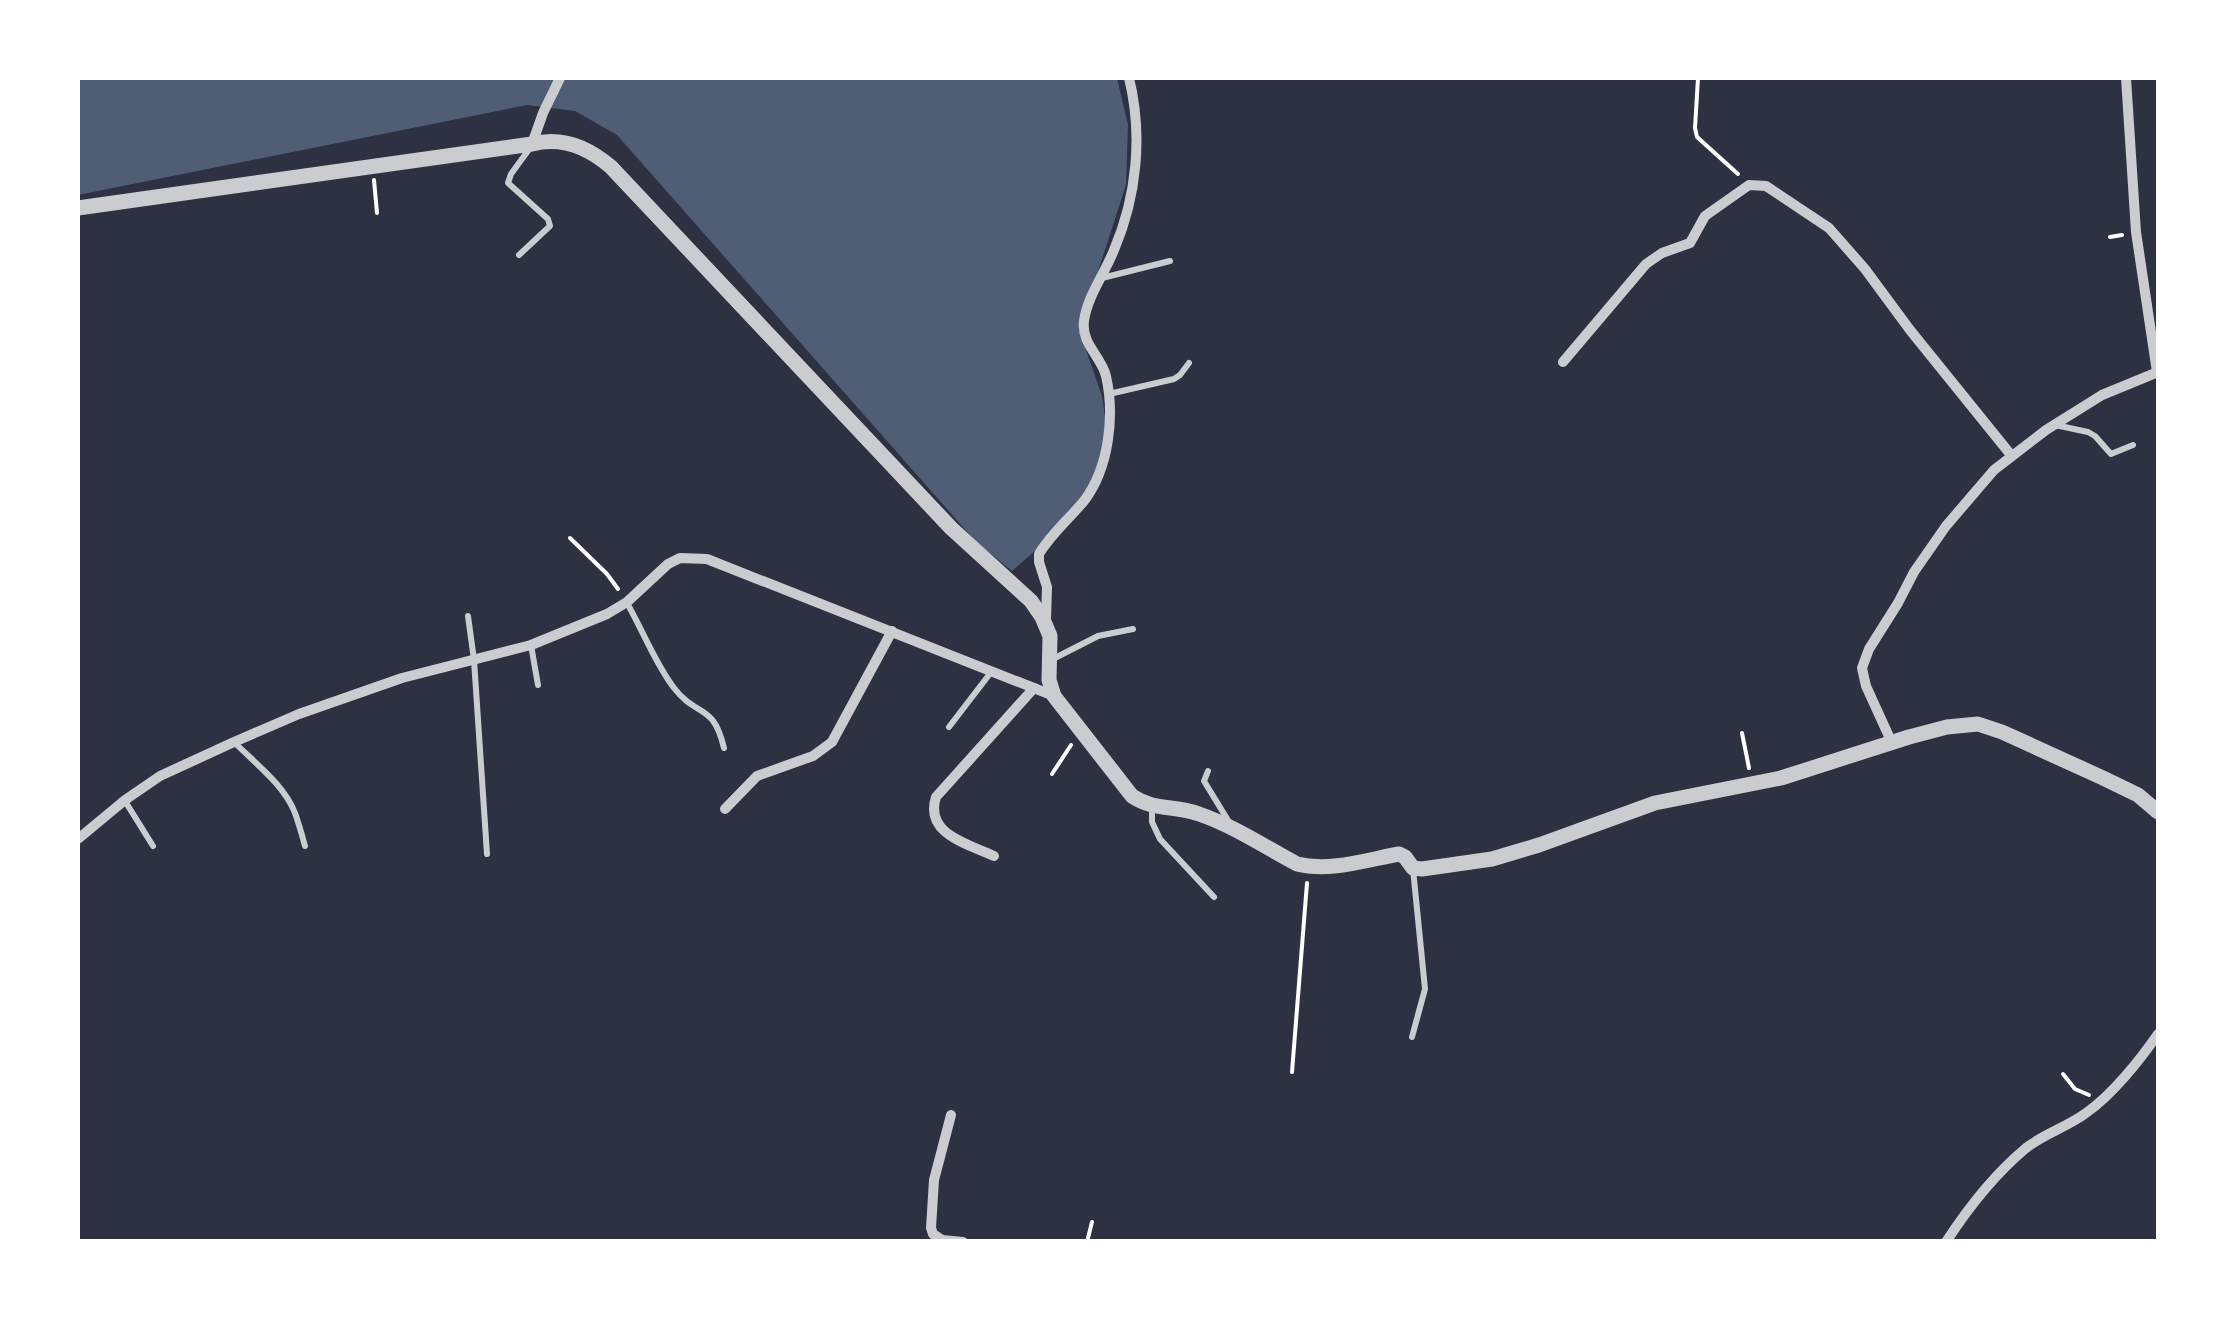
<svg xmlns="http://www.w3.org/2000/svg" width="2236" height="1319" font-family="'PT Sans',sans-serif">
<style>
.water{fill:#4f5d75}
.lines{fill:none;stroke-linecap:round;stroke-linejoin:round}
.path{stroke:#fff;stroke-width:4}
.service{stroke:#caccd0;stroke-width:6}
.minor{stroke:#caccd0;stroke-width:10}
.tertiary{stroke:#caccd0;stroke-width:15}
</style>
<rect width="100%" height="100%" fill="#2d3142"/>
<polygon class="water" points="78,78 1117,78 1128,125 1126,185 1079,330 1102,396 1107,431 1097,474 1070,515 1037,549 1012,571 977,543 617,135 575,111 527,105 78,195"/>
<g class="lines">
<g class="path">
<polyline points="1698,78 1695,128 1697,137 1738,174"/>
<polyline points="374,180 377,213"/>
<polyline points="2110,237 2122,235"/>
<polyline points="570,538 607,574 618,589"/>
<polyline points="1742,733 1749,768"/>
<polyline points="1052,774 1071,745"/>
<polyline points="1292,1072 1307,883"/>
<polyline points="2063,1074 2075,1089 2089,1095"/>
<polyline points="1087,1242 1092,1222"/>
</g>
<g class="service">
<polyline points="519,255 550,226 548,219 508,183 511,174 530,148"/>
<polyline points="1102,278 1170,261"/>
<polyline points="1109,394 1174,379 1180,375 1189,363"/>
<polyline points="2055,425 2088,432 2095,436 2111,454 2133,445"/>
<path d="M627 603C642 629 656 665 674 688 697 718 713 702 724 748"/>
<polyline points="468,616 474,660 487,854"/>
<polyline points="531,645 538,685"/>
<polyline points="1051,660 1098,636 1133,629"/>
<polyline points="949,727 992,671"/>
<path d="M235 743C256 764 284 785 295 813 299 824 302 835 305 846"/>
<polyline points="1208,771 1204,781 1229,822"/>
<polyline points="125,801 153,846"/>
<polyline points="1152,807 1152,822 1160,839 1214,897"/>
<polyline points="1412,1037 1425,989 1413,869"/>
</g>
<g class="minor">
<polyline points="2126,78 2136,232 2157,372"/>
<polyline points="532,144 543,113 560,78"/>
<polyline points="1563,362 1646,264 1662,253 1690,243 1705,216 1749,185 1766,186 1829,228 1865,269 1910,330 2011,455"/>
<path d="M1046 620 1047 587 1039 562V554C1051 534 1069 519 1084 501 1109 468 1115 416 1106 376 1101 356 1081 344 1084 321 1087 297 1105 273 1114 250 1137 196 1143 135 1129 78"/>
<polyline points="1892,743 1866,686 1862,668 1869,649 1898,603 1914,572 1946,526 1994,470 2046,430 2102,395 2158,372"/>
<polyline points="725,809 757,776 813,756 832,742 892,631"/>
<polyline points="78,839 125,800 160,776 234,742 299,714 402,678 531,645 607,614 627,602 668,564 680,558 707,559 1054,696"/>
<path d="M994 856C968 844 924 834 936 797L1034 688"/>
<polyline points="951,1115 934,1180 931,1228 933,1234 942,1240 963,1242"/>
<path d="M1946 1242C1968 1208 1995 1174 2026 1148 2044 1134 2067 1127 2086 1113 2112 1095 2140 1060 2158 1034"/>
</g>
<path class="tertiary" d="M78 208 532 144C562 136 589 148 611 167L951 528 1031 601 1042 617 1050 636 1049 680 1054 696 1132 796C1154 811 1175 805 1199 814 1234 826 1265 847 1297 864 1330 872 1366 860 1399 854L1405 857 1413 868 1422 869 1492 859 1539 845 1655 803 1781 778 1909 737 1947 727 1978 724 2002 732 2103 778 2138 795 2158 812"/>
</g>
<rect width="2236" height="1319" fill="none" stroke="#ffffff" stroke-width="160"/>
</svg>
